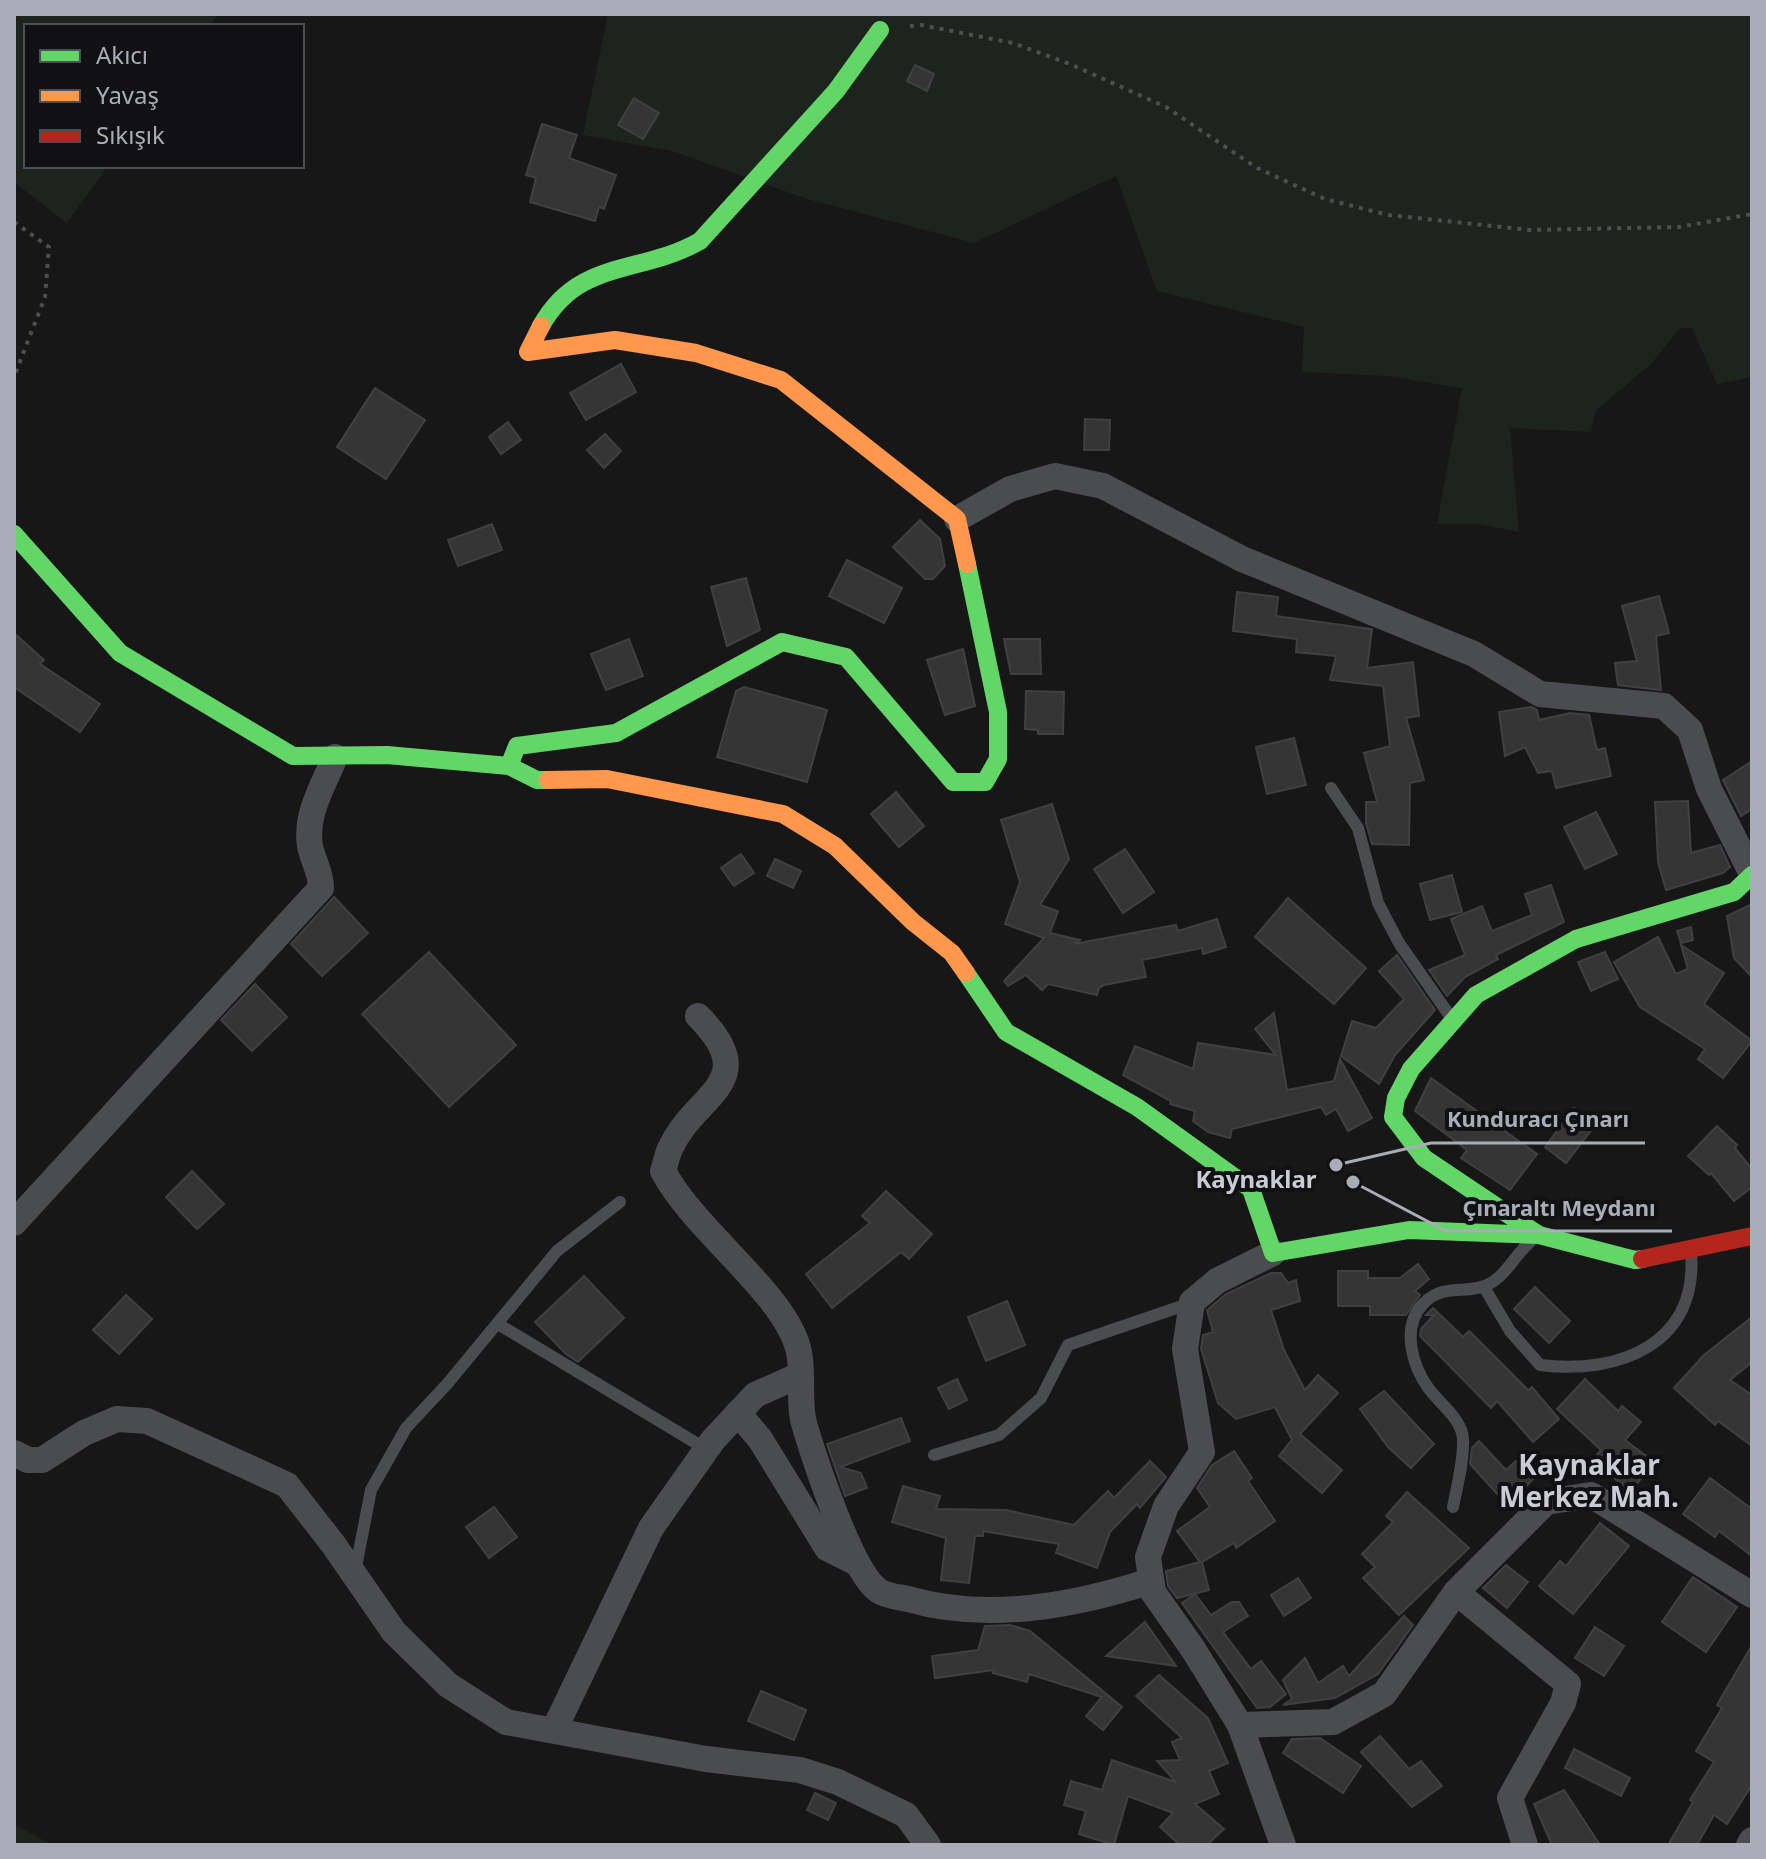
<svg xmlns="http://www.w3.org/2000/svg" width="1766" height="1859" font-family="'Noto Sans',sans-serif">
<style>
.green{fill:#1d241e}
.building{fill:#353536;stroke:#3f4043;stroke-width:2}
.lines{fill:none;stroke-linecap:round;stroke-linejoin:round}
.path{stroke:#4d4e52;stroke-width:4;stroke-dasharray:4 6;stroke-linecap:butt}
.lane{stroke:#4b4c50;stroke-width:12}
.street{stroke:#4b4c50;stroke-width:26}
.fast{stroke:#63d668;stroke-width:18}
.slow{stroke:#ff974d;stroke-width:18}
.jam{stroke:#b3261e;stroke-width:18}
.labels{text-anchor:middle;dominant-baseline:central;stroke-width:8;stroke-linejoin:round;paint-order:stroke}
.quarter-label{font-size:24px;font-weight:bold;fill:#c9ccd4;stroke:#111113}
.district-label{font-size:28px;font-weight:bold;fill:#c9ccd4;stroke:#111113}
.leader{fill:none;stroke:#a8adb8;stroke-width:3}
.callout-dot{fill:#a8adb8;stroke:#111113;stroke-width:3}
.callout-label{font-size:22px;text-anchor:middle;font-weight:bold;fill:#a8adb8;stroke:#111113;stroke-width:8;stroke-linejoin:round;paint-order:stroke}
</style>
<rect width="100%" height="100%" fill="#171717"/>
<g class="green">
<polygon points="14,14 218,14 210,26 26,26 26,166 108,166 67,223 14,182"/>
<polygon points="608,14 1752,14 1752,377 1717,384 1692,328 1680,328 1651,364 1595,411 1591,432 1510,428 1519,532 1478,524 1437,524 1462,388 1387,376 1302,372 1304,327 1157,291 1116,176 974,243 807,199 672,151 583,135"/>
<polygon points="14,1824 52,1845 14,1845"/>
</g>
<g class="building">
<polygon points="915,65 934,74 927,91 907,81"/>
<polygon points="634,98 659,113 643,139 618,125"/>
<polygon points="542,124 577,135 569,158 616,175 604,209 599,207 595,221 530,202 536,178 526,175"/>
<polygon points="621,364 636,392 586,420 570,393"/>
<polygon points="375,388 425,420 386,479 337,447"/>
<polygon points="1085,419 1110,420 1109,450 1084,450"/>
<polygon points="508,422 521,440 501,454 489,437"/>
<polygon points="605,434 621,451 604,468 587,450"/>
<polygon points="920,520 940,539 945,566 933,579 925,579 893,547"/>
<polygon points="492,524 502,550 458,566 448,540"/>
<polygon points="847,560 902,588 884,623 829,596"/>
<polygon points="746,578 760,630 727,646 711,587"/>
<polygon points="1237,592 1278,597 1276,616 1372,629 1367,668 1413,662 1419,716 1406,718 1424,780 1410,783 1409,845 1372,844 1366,823 1366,802 1377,802 1364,753 1390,746 1383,686 1330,680 1336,656 1296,652 1297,639 1233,631"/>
<polygon points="1659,596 1669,633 1656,636 1661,690 1618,685 1615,663 1637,661 1622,606"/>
<polygon points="14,633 44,660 40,664 100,704 80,732 14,687"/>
<polygon points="629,639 643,676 606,690 591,654"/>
<polygon points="1004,639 1040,639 1041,674 1011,674"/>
<polygon points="963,649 975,706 945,715 927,660"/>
<polygon points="744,687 827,710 807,782 717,757 736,691"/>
<polygon points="1026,691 1064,692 1063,734 1038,734 1038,730 1025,729"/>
<polygon points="1531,707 1537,710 1539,720 1570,713 1589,715 1597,750 1605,748 1611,776 1556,788 1552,771 1538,773 1525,747 1505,756 1499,712"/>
<polygon points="1294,738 1306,785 1267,794 1256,747"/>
<polygon points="1752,761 1752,809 1741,816 1723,780"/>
<polygon points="896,792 924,826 899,847 871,814"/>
<polygon points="1688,801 1691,853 1720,845 1730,867 1723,873 1666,890 1658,862 1655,802"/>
<polygon points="1052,804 1069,859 1040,905 1058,911 1050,933 1080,940 1074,944 1176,925 1178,931 1217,919 1226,947 1203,954 1202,948 1142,960 1146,977 1104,985 1099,988 1097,995 1048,984 1042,990 1026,975 1008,986 1004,981 1044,938 1005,924 1020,882 1001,820"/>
<polygon points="1596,812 1617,854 1585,869 1564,827"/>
<polygon points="1125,849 1154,892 1123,913 1094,869"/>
<polygon points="741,854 754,873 734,886 721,868"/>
<polygon points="775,859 801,871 793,888 767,876"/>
<polygon points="1452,875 1462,912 1430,920 1420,884"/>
<polygon points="1551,885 1564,922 1496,955 1498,959 1465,977 1447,996 1429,970 1465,955 1451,919 1482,906 1492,931 1532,915 1525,894"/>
<polygon points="334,897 368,933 322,976 291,944"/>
<polygon points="1288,898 1366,968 1334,1004 1255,937"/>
<polygon points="1752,904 1752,977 1734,958 1727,916"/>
<polygon points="1691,927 1693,940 1681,943 1677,931"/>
<polygon points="1658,937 1676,974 1688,969 1681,945 1724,973 1704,1004 1752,1041 1723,1078 1698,1059 1705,1049 1640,1007 1614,962"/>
<polygon points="429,952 516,1045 449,1107 362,1014"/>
<polygon points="1605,952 1618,979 1591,991 1578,962"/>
<polygon points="1397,955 1435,1010 1395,1055 1379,1084 1341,1056 1352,1021 1376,1028 1404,999 1379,971"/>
<polygon points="255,984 287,1017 252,1051 221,1020"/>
<polygon points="1274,1013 1287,1090 1334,1081 1340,1059 1372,1118 1348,1131 1336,1109 1326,1115 1321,1107 1232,1129 1230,1138 1208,1132 1193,1121 1195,1111 1170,1104 1171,1101 1123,1075 1135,1046 1193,1069 1198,1043 1276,1055 1255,1029"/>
<polygon points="1431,1078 1537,1154 1510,1190 1461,1158 1467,1150 1415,1111"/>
<polygon points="1574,1108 1596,1124 1566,1163 1545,1147"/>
<polygon points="1717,1126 1737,1145 1735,1148 1752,1169 1752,1187 1734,1201 1711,1173 1709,1175 1688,1156"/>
<polygon points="192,1171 224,1204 197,1229 166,1197"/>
<polygon points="886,1191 932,1234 909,1259 901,1252 832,1308 806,1274 870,1223 862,1216"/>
<polygon points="1418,1264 1429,1279 1415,1291 1420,1295 1406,1315 1370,1315 1370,1306 1338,1306 1338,1271 1368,1271 1368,1278 1400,1278"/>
<polygon points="1271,1273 1281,1273 1288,1283 1296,1280 1300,1301 1271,1310 1284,1350 1305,1390 1318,1375 1338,1393 1300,1434 1342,1470 1322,1493 1279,1456 1292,1440 1275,1407 1236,1419 1218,1403 1201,1349 1203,1335 1213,1332 1207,1310 1226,1294"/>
<polygon points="584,1276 624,1318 578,1362 566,1354 535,1322"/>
<polygon points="1535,1287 1570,1321 1549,1343 1514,1309"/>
<polygon points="126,1295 152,1319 119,1354 93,1330"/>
<polygon points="1007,1301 1025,1345 986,1361 968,1317"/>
<polygon points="1433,1308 1463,1337 1469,1331 1528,1390 1532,1387 1559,1419 1533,1442 1497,1401 1491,1408 1420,1336 1421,1329 1434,1315 1426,1315"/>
<polygon points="1752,1317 1752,1362 1730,1380 1752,1395 1752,1446 1718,1421 1715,1425 1674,1388 1704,1355"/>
<polygon points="957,1379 967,1400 949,1409 938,1388"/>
<polygon points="1585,1379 1618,1411 1622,1406 1641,1422 1625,1440 1654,1462 1631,1491 1592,1461 1601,1450 1557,1409"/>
<polygon points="1384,1391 1434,1444 1411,1468 1388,1447 1360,1409"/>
<polygon points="901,1418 910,1441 840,1467 861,1473 867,1488 845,1496 827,1444"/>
<polygon points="1479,1441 1506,1470 1516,1461 1533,1479 1508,1506 1470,1464 1472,1448"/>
<polygon points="1234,1451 1252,1478 1248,1481 1275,1521 1236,1548 1234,1543 1202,1562 1209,1590 1177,1598 1168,1586 1166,1571 1200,1562 1177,1531 1210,1507 1197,1488 1212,1465"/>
<polygon points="1150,1461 1166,1477 1140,1508 1137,1504 1110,1532 1097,1568 1056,1553 1059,1544 983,1531 983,1536 975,1536 969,1583 941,1580 946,1538 892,1522 903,1486 940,1496 936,1509 1006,1510 1074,1525 1108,1491 1114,1498"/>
<polygon points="1710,1478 1752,1509 1752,1556 1719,1531 1715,1537 1683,1514"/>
<polygon points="1407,1492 1469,1548 1399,1615 1363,1578 1375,1567 1362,1554 1393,1522 1386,1516"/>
<polygon points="494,1507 517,1537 489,1558 466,1527"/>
<polygon points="1600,1523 1629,1546 1573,1614 1539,1586 1560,1561 1566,1566"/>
<polygon points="1506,1565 1528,1582 1507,1608 1483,1588"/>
<polygon points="1693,1577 1737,1607 1706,1652 1662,1622"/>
<polygon points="1298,1578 1311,1598 1284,1616 1271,1595"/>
<polygon points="1195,1594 1211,1615 1232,1602 1239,1602 1248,1616 1223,1632 1251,1669 1261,1661 1286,1694 1270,1707 1257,1708 1182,1603"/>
<polygon points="1404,1616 1413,1625 1378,1674 1335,1698 1283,1705 1292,1699 1283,1680 1305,1658 1318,1683 1343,1666 1349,1676"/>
<polygon points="1145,1622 1176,1666 1106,1656"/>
<polygon points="1010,1625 1030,1631 1122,1707 1103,1730 1086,1716 1102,1697 1029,1674 1027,1682 993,1673 994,1670 935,1678 932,1656 978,1650 985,1626"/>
<polygon points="1595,1627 1624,1646 1604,1676 1575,1658"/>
<polygon points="1752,1645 1752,1785 1727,1824 1714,1815 1697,1845 1668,1845 1693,1802 1690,1800 1714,1762 1696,1751 1722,1708 1717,1705"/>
<polygon points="1159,1675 1208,1718 1228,1763 1209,1771 1219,1794 1195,1804 1224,1829 1207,1845 1180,1845 1160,1827 1173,1813 1128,1796 1114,1845 1079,1834 1086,1811 1064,1805 1071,1781 1102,1790 1112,1760 1176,1782 1157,1761 1180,1760 1172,1742 1182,1738 1136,1696"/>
<polygon points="761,1691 806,1710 794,1740 748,1721"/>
<polygon points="1380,1736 1409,1769 1421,1761 1442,1786 1412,1807 1361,1752"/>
<polygon points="1320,1738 1361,1766 1343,1793 1283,1753 1292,1739"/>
<polygon points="1574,1749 1630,1778 1621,1796 1565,1768"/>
<polygon points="1564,1790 1600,1845 1552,1845 1534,1804"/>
<polygon points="815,1793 836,1803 828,1820 807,1810"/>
</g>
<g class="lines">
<g class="path">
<polyline points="910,26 921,25 1013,43 1070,64 1166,107 1257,168 1325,199 1388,215 1530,230 1679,227 1752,214"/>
<polyline points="14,222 49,247 45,297 14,377"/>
</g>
<g class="lane">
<polyline points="1331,788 1358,828 1378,903 1399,943 1450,1016"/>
<path d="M1484 1287 1510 1331 1540 1365C1619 1375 1699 1344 1691 1252"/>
<polyline points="498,1324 706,1449"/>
<polyline points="934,1455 999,1435 1041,1398 1068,1345 1191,1303"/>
<path d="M1453 1507C1457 1486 1464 1461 1463 1439 1462 1419 1440 1404 1429 1389 1412 1366 1401 1327 1423 1304 1444 1282 1466 1295 1487 1285 1505 1277 1515 1255 1530 1242"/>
<polyline points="355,1572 371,1490 406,1428 448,1383 557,1251 620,1202"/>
</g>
<g class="street">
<polyline points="957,519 1010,489 1055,476 1103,486 1242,559 1474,654 1540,694 1664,706 1690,730 1709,789 1752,874"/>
<path d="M698 1016C764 1082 695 1094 671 1147 667 1154 666 1163 663 1171 694 1230 783 1292 798 1348 805 1373 797 1402 805 1427 815 1460 852 1574 879 1591 886 1596 899 1597 908 1599 988 1622 1073 1606 1151 1581"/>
<path d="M14 1223 321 888C321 872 313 861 310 846 305 814 323 786 335 757"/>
<polyline points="1273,1253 1217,1281 1192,1302 1185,1349 1202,1452 1166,1506 1148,1557 1153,1592 1193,1649 1240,1725 1283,1845"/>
<polyline points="738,1413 760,1439 827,1548 857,1563"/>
<polyline points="14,1453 28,1460 42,1460 84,1433 117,1419 147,1421 287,1485 333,1544 394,1632 448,1685 506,1722 706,1759 800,1770 838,1782 906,1815 928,1845"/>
<polyline points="1456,1592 1568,1684 1563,1703 1510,1798 1525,1845"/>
<polyline points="1240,1725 1333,1722 1384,1694 1456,1592 1546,1502 1591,1495 1752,1595"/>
<polyline points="554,1730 651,1528 713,1440 755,1395 800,1375"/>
<polyline points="1749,1845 1752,1840"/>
</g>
<g class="fast">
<path d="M541 326C579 258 641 275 700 241L836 91 880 30"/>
<polyline points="14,534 120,653 293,756 387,755 509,766 537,780 548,780"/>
<polyline points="509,766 517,746 616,733 782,642 846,657 953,782 985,782 998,759 998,712 967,564"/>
<polyline points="966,973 1006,1032 1137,1107 1251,1189 1273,1253 1409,1230 1539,1235 1635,1260 1642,1259"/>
<polyline points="1539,1235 1424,1158 1393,1117 1396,1098 1411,1069 1476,995 1576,939 1734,892 1752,875"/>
</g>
<g class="slow">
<polyline points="541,326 528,352 615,340 696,353 781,380 957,519 967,564"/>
<polyline points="548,780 607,779 783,814 835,846 913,922 952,953 966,973"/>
</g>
<polyline class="jam" points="1642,1259 1752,1236"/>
</g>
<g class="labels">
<g class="quarter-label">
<text x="1256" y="1178">Kaynaklar</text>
</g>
<g class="district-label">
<text x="1589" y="1464">Kaynaklar<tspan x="1589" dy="32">Merkez Mah.</tspan></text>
</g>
</g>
<path class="leader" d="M1336 1165L1431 1143H1645M1353 1182L1446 1231H1672"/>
<g class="callout-dot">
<circle cx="1336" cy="1165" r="8"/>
<circle cx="1353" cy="1182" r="8"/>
</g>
<g class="callout-label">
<text x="1538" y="1127">Kunduracı Çınarı</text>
<text x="1559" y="1216">Çınaraltı Meydanı</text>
</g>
<rect width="1766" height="1859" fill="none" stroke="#a8adb8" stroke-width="32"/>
<rect x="24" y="24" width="280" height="144" fill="#111113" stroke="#4d4f55" stroke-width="2"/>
<rect x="40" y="50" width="40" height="12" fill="#63d668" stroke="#4d4f55" stroke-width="2"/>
<text x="96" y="64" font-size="24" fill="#a8adb8">Akıcı</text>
<rect x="40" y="90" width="40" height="12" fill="#ff974d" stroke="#4d4f55" stroke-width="2"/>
<text x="96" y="104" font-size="24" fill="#a8adb8">Yavaş</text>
<rect x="40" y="130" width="40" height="12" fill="#b3261e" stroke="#4d4f55" stroke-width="2"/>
<text x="96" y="144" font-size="24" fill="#a8adb8">Sıkışık</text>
</svg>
